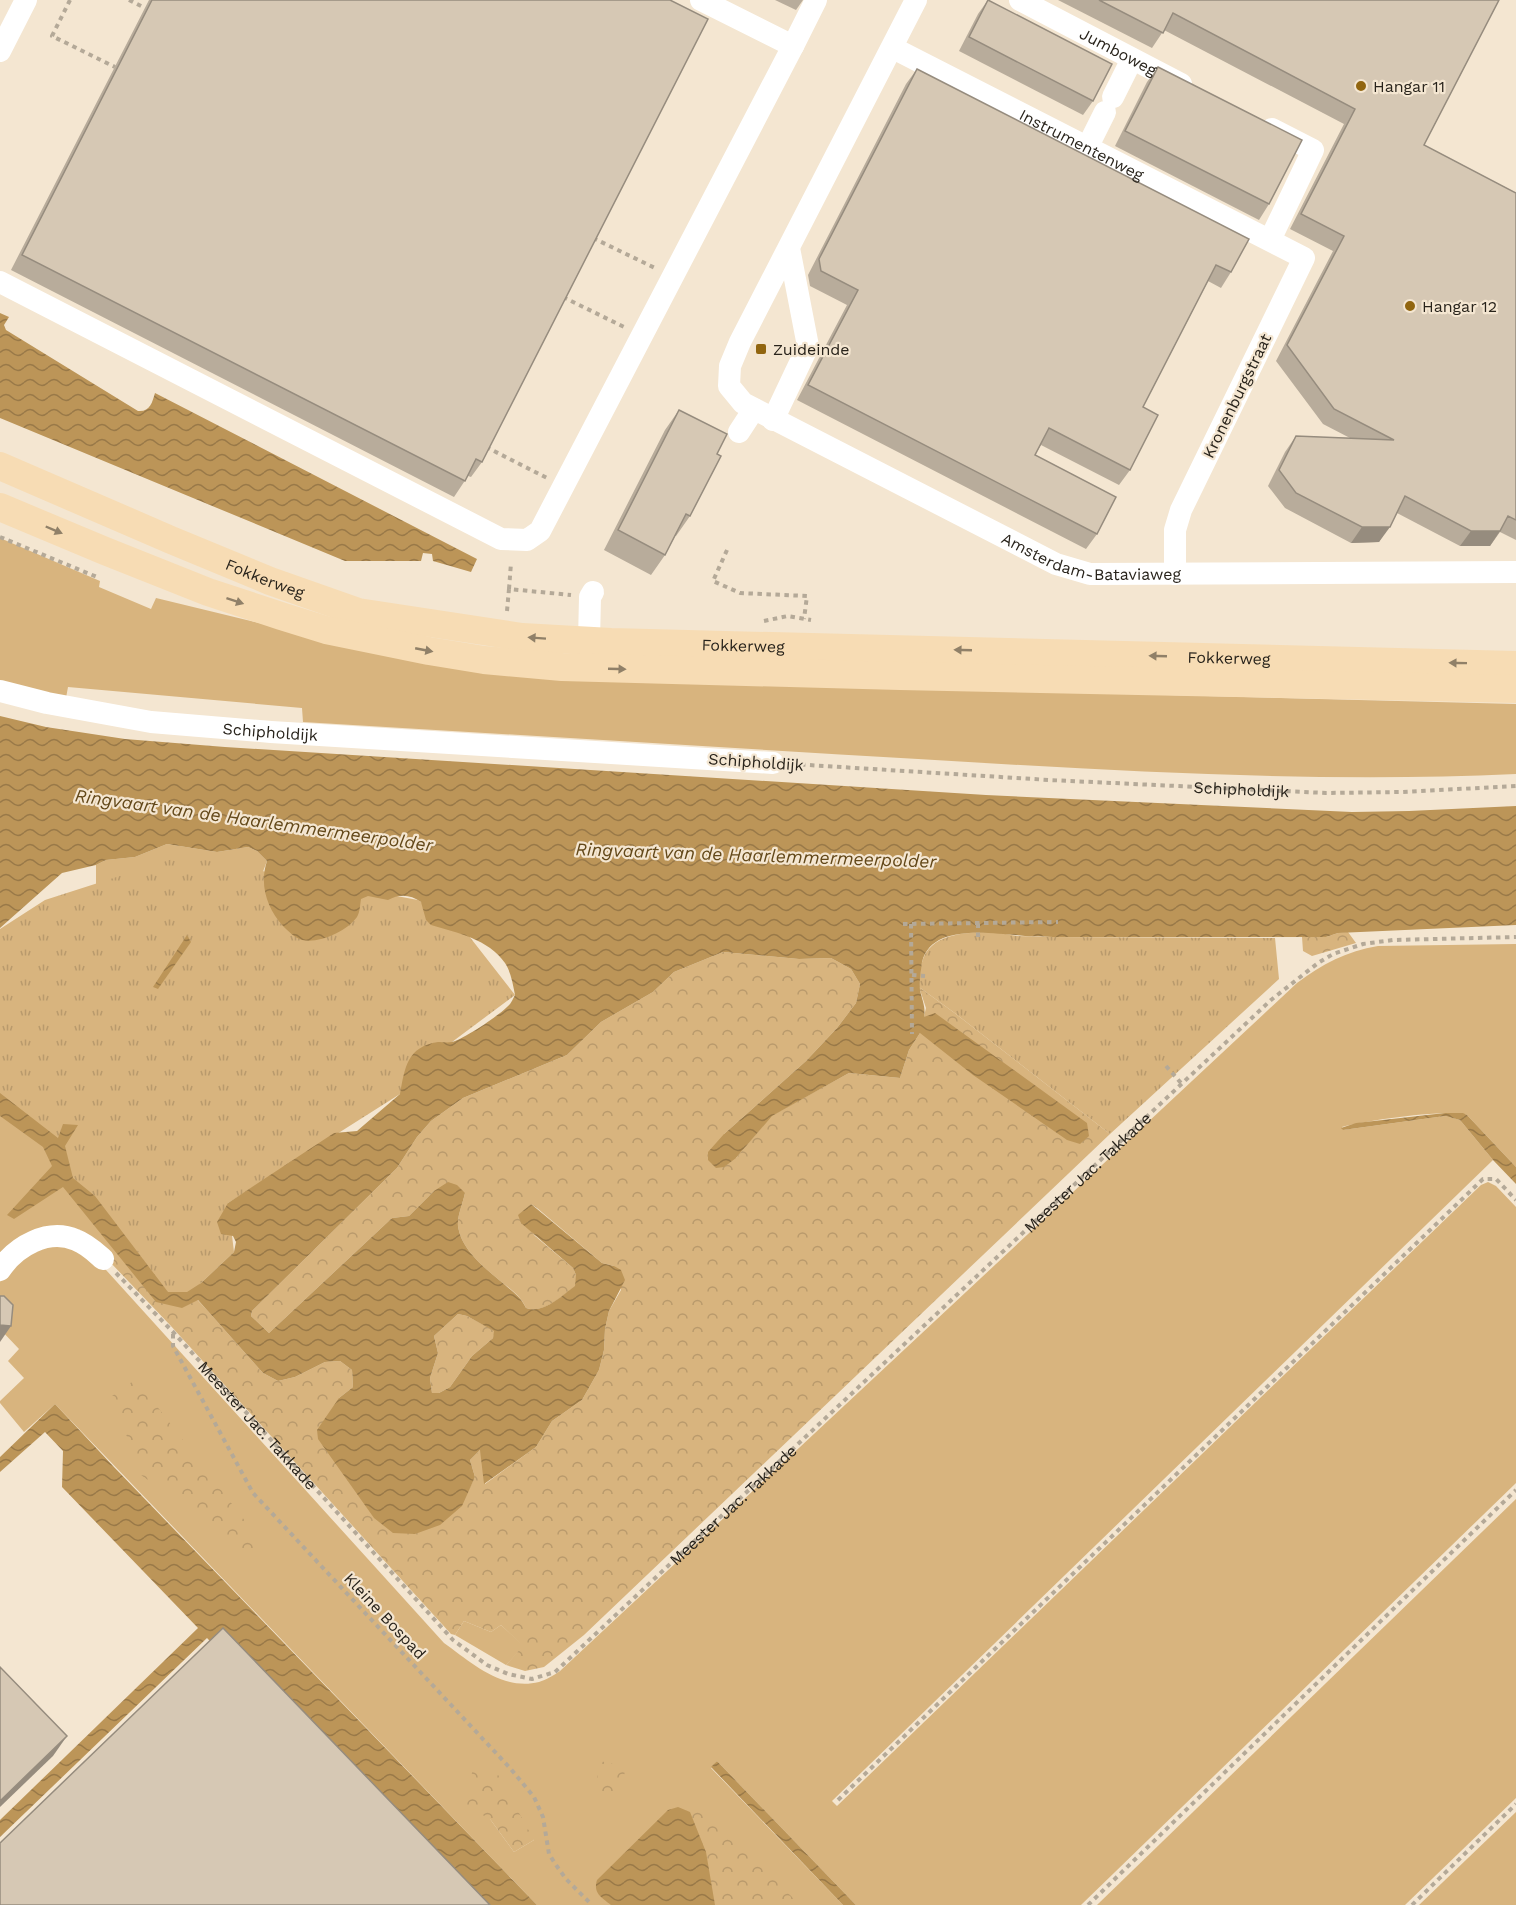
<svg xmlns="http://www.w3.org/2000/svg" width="1516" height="1905" font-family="'Work Sans',sans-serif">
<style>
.green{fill:#d8b47e;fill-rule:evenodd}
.forest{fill:url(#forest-crowns)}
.park{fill:url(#park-tufts)}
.water{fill:url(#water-waves);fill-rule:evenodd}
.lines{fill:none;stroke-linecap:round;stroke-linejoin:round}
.path{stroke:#b4a998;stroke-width:4;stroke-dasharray:4.5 4.5;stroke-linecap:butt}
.minor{stroke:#fff;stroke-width:22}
.major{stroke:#f7dcb4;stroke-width:28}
.wall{fill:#b8ac9b}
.shaded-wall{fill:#968c7e}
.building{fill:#d6c8b4;stroke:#968c7e;stroke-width:1.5}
.oneway{fill:#908068}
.poi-dot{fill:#91650f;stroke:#f4e6d1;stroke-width:2}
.labels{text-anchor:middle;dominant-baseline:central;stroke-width:4.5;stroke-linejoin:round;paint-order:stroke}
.street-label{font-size:16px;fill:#28231b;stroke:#f4e6d1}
.poi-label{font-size:16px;fill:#28231b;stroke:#f4e6d1;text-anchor:start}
.water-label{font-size:18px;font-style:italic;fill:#634819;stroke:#f4e6d1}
</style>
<defs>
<pattern id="forest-crowns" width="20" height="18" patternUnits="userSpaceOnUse" patternTransform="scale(1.5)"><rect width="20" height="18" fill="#d8b47e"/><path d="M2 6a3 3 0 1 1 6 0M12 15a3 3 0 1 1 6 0" fill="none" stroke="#b99a6c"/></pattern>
<pattern id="park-tufts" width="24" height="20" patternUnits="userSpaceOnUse" patternTransform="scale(1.5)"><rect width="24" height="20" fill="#d8b47e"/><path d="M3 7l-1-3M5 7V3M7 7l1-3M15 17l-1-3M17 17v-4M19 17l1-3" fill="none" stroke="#b99a6c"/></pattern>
<pattern id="water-waves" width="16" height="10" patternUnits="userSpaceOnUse" patternTransform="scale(1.5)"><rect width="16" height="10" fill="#bc9558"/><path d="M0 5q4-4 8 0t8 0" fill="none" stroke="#997948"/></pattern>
</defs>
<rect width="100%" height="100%" fill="#f4e6d1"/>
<g class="green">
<path d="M0 538 100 581 99 587 151 609 156 598 292 631 549 679 1516 704V774C1317 783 1117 771 918 759 713 747 508 734 303 722L302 708 68 687 66 698 0 681Z"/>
<polygon points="167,844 217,852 248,847 257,851 267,861 136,1206 90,1241 80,1235 0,1260 0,1065 96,899 96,865 106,860 135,857"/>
<path d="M1516 944V1167L1467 1115C1451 1108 1362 1121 1342 1127L1343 1130 1445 1116 1460 1120 1493 1160 832 1801 837 1806 1481 1185 1488 1182 1496 1186 1516 1207V1483L1081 1905H856L717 1761 711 1768 843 1905H537L55 1404 24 1432 0 1403V1401L24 1378 8 1361 19 1349 0 1329V1282L7 1272 22 1253 59 1241 97 1260 444 1643C472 1663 502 1691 539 1682 546 1680 554 1675 560 1671L1297 983C1322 964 1347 951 1378 946ZM490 1819 534 1840 514 1852Z"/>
<polygon points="1516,1499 1516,1798 1405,1905 1097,1905"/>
<polygon points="464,1621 491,1632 501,1625 524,1646 506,1665 455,1635"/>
<polygon points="1516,1812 1516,1905 1419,1905"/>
</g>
<g class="forest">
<polygon points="1348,932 1356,943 1312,956 1303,951 1302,937 1326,937 1338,933"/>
<path d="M723 952 799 959 831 958 851 969 860 984 856 1003 837 1028 806 1061 724 1134 736 1158 771 1116 849 1073 900 1078 909 1050 920 1033 926 1008 919 987 956 1014 1110 1134 584 1635 544 1667 525 1671 506 1665 523 1646 501 1625 491 1632 464 1621 455 1635 451 1634 170 1325 90 1241 117 1215 206 1309 263 1373 278 1381 295 1377 325 1362 340 1361 352 1370 353 1387 339 1398 469 1489 475 1477 470 1460 481 1449 485 1484 536 1447 552 1421 582 1400 599 1370 604 1350 605 1329 609 1311 621 1290 614 1266 602 1263 537 1208 531 1204 519 1215 535 1236 573 1268 576 1275V1286C561 1296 545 1314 526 1308 521 1297 513 1291 504 1284 486 1269 461 1250 458 1226 457 1216 463 1203 465 1193L434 1191 409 1216 392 1218 269 1333 251 1316 252 1311 397 1168 417 1137 431 1121 463 1098 567 1055 601 1022 653 992 674 972Z"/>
<polygon points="458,1314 467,1316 495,1331 493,1338 472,1356 450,1387 439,1393 432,1393 430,1378 438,1353 434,1336"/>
<polygon points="136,1379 265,1547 252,1555 141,1475 112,1396"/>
<polygon points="600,1761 626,1767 621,1789 604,1799 597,1778"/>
<polygon points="474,1765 497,1773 534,1840 514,1852 490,1819 464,1805"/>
<polygon points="686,1805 695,1806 707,1812 800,1905 715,1905 706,1852 687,1810 678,1807"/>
</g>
<g class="park">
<polygon points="182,856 418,900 469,936 515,995 452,1042 400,1094 228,1203 234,1252 184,1299 168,1292 95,1196 73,1178 59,1138 0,1089 0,929 45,900"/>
<path d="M994 932 1017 936 1053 937 1275 938 1279 979 1110 1134 956 1014 919 987C920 978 920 967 923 959 934 931 970 933 994 932Z"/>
</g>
<g class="water">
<path d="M0 313 9 317 4 325 6 330 138 411C150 412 152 403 155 393L477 559 471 572 433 561 432 554 423 553 421 561H345L0 418Z"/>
<path d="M0 716 46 727 125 739 225 747 986 795 1352 812 1409 811 1516 806V925L1338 933 1326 937H1053C1041 936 1028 937 1016 935 988 933 931 924 922 962 921 971 919 981 920 990 922 1000 926 1007 924 1017L935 1013 1087 1123 1089 1136 1080 1144 1067 1140 973 1075 920 1033 909 1050 900 1078 849 1073 772 1116 736 1158 724 1167 716 1168 708 1160V1152L724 1134 806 1061 837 1028 856 1003 860 984 851 969 831 958 799 959 723 952 674 972 653 992 601 1022 567 1055 463 1098 431 1121 417 1137 397 1168 252 1311 251 1316 269 1333 392 1218 409 1216 434 1191 448 1182 457 1185 465 1193C463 1203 457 1216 458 1226 461 1250 486 1269 504 1284 513 1292 521 1297 526 1308 544 1314 561 1296 575 1286L576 1275 573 1268 521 1223 518 1215 531 1204 602 1263 614 1266 621 1270 625 1280 609 1311 605 1329 604 1350 599 1370 582 1400 552 1421 536 1447 484 1484 480 1450 470 1460 475 1477 462 1506 440 1525 415 1534 393 1533 374 1518 318 1439 317 1430 330 1411 339 1398 353 1387 352 1370 340 1361 325 1362 295 1377 278 1381 263 1373 198 1300 182 1308 156 1302 63 1187 14 1219 7 1215 52 1166 43 1147 0 1116V1093L58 1138 63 1124 78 1125 65 1146 73 1178 95 1196 168 1292H187L201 1283 234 1252 236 1242 233 1236 221 1234 217 1222 228 1203 255 1185 334 1133 357 1131 400 1094C405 1067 407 1047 438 1042 442 1042 447 1043 452 1042 464 1039 498 1016 507 1007 511 1004 513 999 515 995 513 985 511 972 505 963 488 939 458 933 431 925L426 920 421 902C410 894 399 894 388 900L368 896 361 899C360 905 360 912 357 917 347 931 319 944 302 940 295 938 288 931 283 926 267 908 259 885 267 861L257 851 248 847 217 852 167 844 135 857 106 860 96 865 62 873 0 928ZM458 1314 467 1316 494 1331 493 1338 472 1356 450 1387 439 1393H432L430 1378 438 1353 434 1336Z"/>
<polygon points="187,935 191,942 158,989 153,987"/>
<polygon points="1445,1113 1463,1113 1467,1115 1516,1167 1516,1184 1493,1160 1460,1120 1445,1116 1343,1130 1341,1128 1356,1123"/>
<polygon points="55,1404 113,1466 537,1905 466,1905 207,1638 0,1837 0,1820 198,1628 62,1487 63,1451 45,1432 0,1472 0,1457"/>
<polygon points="717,1761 856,1905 843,1905 711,1767"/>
<path d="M678 1807 690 1812 706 1852 715 1905H611C601 1897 593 1893 597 1880L668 1810Z"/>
</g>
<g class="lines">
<g class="path">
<polyline points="70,0 52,36 115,67"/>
<polyline points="129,0 145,8"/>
<polyline points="593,238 655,268"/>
<polyline points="563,297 624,327"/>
<polyline points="486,447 547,478"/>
<polyline points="0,537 97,577"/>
<polyline points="727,550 713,581 740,593 807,596 804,619"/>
<polyline points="509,589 511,563"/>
<polyline points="507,611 509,589 571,595"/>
<polyline points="764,621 788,616 811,620"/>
<path id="s1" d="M792 764 1049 780 1326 793 1402 792 1516 786"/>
<polyline points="903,924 1058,922"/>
<polyline points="911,924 912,1034"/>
<polyline points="978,937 978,923"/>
<polyline points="912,975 925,976"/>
<polyline points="1166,1066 1181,1083"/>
<path id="s2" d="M116 1273 174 1333 453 1640 487 1665 508 1674 532 1679 555 1672 1271 1000 1318 963 1333 954 1363 944 1393 940 1516 937"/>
<polyline points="173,1334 173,1346 253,1493 510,1768 534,1797 543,1817 549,1854 556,1865 566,1879 592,1905"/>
<polyline points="838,1800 1483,1179 1496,1179 1516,1200"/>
<polyline points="1088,1905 1516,1490"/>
<polyline points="1412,1905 1516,1804"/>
</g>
<g class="minor">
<polyline points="701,0 793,46 816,0"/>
<path id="s3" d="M916 0 740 342 730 366 729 386 743 403 1056 564 1090 574 1516 572"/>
<path id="s4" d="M1020 0 1181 84"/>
<path id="s5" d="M893 48 1304 258 1181 510 1175 530V574"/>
<polyline points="0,51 26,0"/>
<polyline points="1113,97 1132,59"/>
<polyline points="1087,148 1105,112"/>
<polyline points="1270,240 1313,150 1272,129"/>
<polyline points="0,282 501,539 527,540 540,531 793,46"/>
<polyline points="773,420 808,346 789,248"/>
<polyline points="739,432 754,409"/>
<polyline points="589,641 590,597 593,592"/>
<path id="s6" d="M0 691 47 703 151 722 271 732 773 763"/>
<path d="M0 1270C16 1246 48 1228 76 1240 87 1244 95 1252 103 1259"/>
</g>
<g class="major">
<path id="s7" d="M0 466 171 540 270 581 358 612 522 637 611 642 1516 665"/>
<polyline points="0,507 105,551 208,592 281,616 326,630 429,651 484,660 562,667 900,676 1516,689"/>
</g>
</g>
<g class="wall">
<polygon points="149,0 670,0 482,462 471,477 468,476 454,497 11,270"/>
<polygon points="775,0 803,0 796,10"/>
<polygon points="988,0 1093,101 1083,115 959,51 978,14"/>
<polygon points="1058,0 1499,0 1424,145 1516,193 1516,540 1500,532 1490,546 1460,546 1397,513 1379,542 1351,543 1285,508 1268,486 1285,452 1296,436 1350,438 1323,424 1276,361 1333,251 1290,229 1344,124 1164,30 1152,48"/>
<polygon points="1158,67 1269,204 1259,220 1115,146 1147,82"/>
<polygon points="917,69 1231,272 1221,288 1208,281 1143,407 1130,470 1119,485 1041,445 1035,455 1097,534 1086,549 797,400 847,305 810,286 808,275 906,84"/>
<polygon points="679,410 717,454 690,516 676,536 675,536 665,555 651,575 604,550 665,430"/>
</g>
<g class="shaded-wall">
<polygon points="1362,527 1390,527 1379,542 1351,543"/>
<polygon points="1471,531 1500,531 1490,546 1460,546"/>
<polygon points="0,1325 11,1326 0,1342"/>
<polygon points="67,1736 53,1756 0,1807 0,1801"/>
</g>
<g class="building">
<polygon points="152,0 670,0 708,19 482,462 476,459 465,481 22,255"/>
<polygon points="988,0 1112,64 1093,101 969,37"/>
<polygon points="1099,0 1499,0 1424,145 1516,193 1516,520 1508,516 1500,531 1471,531 1405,496 1390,527 1362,527 1296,493 1279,470 1296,436 1394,440 1334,409 1287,345 1344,236 1301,214 1355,109 1173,13 1163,33"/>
<polygon points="1158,67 1302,140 1269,204 1125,131"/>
<polygon points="917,69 1249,239 1231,272 1216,265 1143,407 1158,415 1130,470 1049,428 1035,455 1116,497 1097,534 808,385 858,290 821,271 819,259"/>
<polygon points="679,410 727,434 717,454 721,456 690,516 686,514 665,555 618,530"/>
<polygon points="0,1296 4,1296 13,1305 11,1326 0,1325"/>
<polygon points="223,1628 490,1905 0,1905 0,1843"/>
<polygon points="0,1667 67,1736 0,1801"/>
</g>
<defs><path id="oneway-solid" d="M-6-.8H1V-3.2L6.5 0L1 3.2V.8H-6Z" transform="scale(1.5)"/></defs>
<g class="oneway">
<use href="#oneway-solid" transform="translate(54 530) rotate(23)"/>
<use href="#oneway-solid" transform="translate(235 601) rotate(18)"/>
<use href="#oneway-solid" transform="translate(537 638) rotate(-176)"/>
<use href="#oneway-solid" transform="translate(424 650) rotate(11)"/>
<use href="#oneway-solid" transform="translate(963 650) rotate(-178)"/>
<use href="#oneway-solid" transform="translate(1158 656) rotate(-178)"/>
<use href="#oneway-solid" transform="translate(1458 663) rotate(-179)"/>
<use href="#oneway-solid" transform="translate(617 669) rotate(2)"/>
</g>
<g class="poi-dot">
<circle cx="1361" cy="86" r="6"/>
<circle cx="1410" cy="306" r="6"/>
<rect x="755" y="343" width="12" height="12" rx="3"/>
</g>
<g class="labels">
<g class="street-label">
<text stroke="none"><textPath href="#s4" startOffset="111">Jumboweg</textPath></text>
<text stroke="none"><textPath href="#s5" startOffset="212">Instrumentenweg</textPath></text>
<text transform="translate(1237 396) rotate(-64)">Kronenburgstraat</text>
<text stroke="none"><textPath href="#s3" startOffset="838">Amsterdam-Bataviaweg</textPath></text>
<text stroke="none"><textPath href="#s7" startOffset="288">Fokkerweg</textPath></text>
<text stroke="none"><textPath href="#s7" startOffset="774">Fokkerweg</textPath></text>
<text stroke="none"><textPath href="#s7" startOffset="1260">Fokkerweg</textPath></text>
<text stroke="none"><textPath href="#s6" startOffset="274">Schipholdijk</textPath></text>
<text transform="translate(756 762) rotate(4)">Schipholdijk</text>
<text stroke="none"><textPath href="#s1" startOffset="450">Schipholdijk</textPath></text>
<text stroke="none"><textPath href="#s2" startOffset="1342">Meester Jac. Takkade</textPath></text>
<text stroke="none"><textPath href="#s2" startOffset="208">Meester Jac. Takkade</textPath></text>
<text stroke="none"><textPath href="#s2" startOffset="856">Meester Jac. Takkade</textPath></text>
<text transform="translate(385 1616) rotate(47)">Kleine Bospad</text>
</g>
<g class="poi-label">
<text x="1373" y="86">Hangar 11</text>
<text x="1422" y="306">Hangar 12</text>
<text x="773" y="349">Zuideinde</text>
</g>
<g class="water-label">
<text transform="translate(254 820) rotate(8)">Ringvaart van de Haarlemmermeerpolder</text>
<text transform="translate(756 855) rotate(2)">Ringvaart van de Haarlemmermeerpolder</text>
</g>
</g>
</svg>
